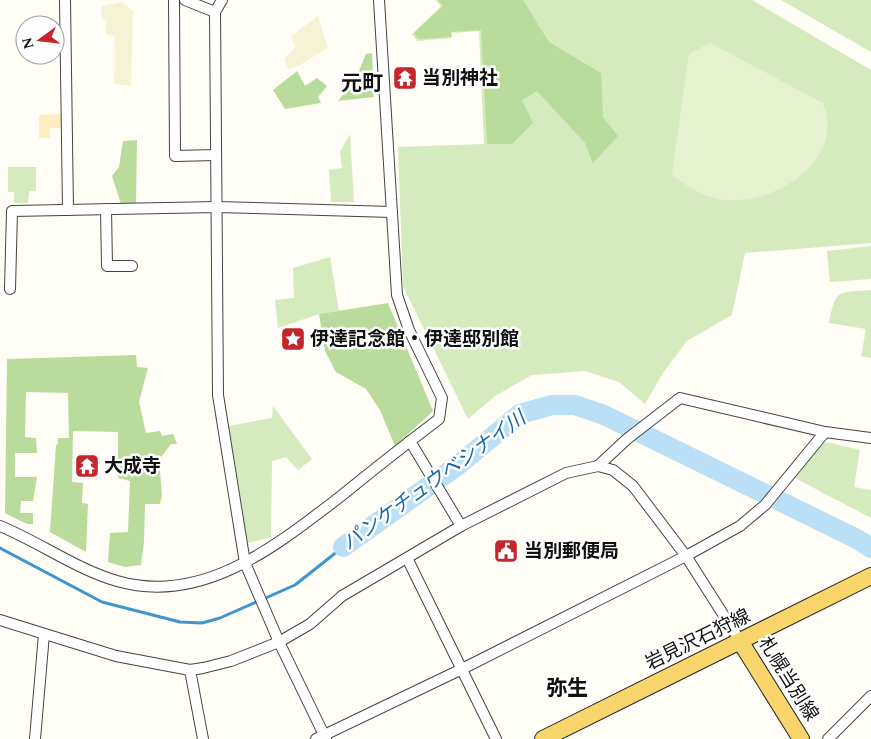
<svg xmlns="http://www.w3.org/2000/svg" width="871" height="739" font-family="Spectral,'Noto Sans JP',serif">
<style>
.farmland{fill:#f6f3d4}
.green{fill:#d5ebbd}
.forest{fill:#b9dc9c}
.sand{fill:#fbeec1}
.pitch{fill:#e6f2cf}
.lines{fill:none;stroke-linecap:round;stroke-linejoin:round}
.stream{stroke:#3f96cf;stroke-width:3}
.river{stroke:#b9e0f7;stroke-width:20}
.street-casing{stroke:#444;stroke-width:12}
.primary-casing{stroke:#222;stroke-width:18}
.street{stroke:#fff;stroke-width:10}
.primary{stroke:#f9d66b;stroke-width:16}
.labels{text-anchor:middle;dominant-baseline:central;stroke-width:5;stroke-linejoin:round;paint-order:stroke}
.poi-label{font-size:19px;font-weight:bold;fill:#111;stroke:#fff;text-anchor:start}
.street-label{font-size:19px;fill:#111;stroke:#fff}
.water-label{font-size:20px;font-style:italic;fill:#1768a6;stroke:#fff}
.quarter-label{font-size:21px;font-weight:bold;fill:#111;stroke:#fff}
</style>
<rect width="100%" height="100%" fill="#fffdf5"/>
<g class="farmland">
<polygon points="122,2 133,11 131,86 114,84 115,37 106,34 106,21 102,18 101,6"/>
<polygon points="318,16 328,48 298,66 288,69 284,59 295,47 291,36"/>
</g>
<g class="green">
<polygon points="435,0 752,0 871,70 871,243 745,253 732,315 687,341 663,373 645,404 619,382 585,371 532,375 495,396 468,419 403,286 398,147 484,144 479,31 452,33 452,38 417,41 412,34 441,6"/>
<polygon points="781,0 871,0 871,52"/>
<polygon points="350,134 354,202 331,202 329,170 342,168 340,152"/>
<polygon points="8,167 36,167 36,191 29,191 28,203 14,203 14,192 8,192"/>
<polygon points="871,246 871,279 830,282 827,251"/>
<polygon points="330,257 339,311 319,314 278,328 275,300 294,298 293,268"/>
<path d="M871 290V358L861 356 866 329 829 323C836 288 837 293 871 290Z"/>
<polygon points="273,406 312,459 298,470 286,457 272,461 271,537 248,543 228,426 272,418"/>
<polygon points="827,442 860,450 854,487 871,490 871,518 795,478 820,446"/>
</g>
<g class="forest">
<polygon points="438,0 523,0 549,42 601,73 603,117 618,136 593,163 585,143 537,91 522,100 533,123 512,144 487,144 481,30 451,32 451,37 418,39 414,33 443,6"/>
<polygon points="372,53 374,97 338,101 356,78 366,54"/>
<polygon points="297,71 305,86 317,78 327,86 318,97 321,103 285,109 273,90"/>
<polygon points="137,140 136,203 121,204 112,176 119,167 123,141"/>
<polygon points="388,303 433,411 395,446 380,410 366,389 336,372 325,351 319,314"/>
<polygon points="136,355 137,367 148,368 139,402 146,433 160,431 162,436 173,434 177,444 171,444 159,460 162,495 160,504 145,504 144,542 141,565 125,567 108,562 110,533 128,532 130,481 118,478 118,432 73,431 72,482 83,483 82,503 88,504 86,552 50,532 56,445 58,444 58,438 69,438 68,393 26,392 25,437 36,438 37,453 15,453 15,477 37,477 33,501 21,501 20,513 33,513 33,524 27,524 5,513 7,359"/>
</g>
<polygon class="sand" points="61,114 62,128 50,128 50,138 39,138 39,115"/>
<path class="pitch" d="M710 43 823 103C846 160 776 204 727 200 707 199 687 187 672 174L689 54Z"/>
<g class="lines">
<polyline class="stream" points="0,548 102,602 180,622 202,623 220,618 295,585 343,547"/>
<polyline class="river" points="343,547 457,466 520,414 552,405 575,405 604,415 857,539 871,548"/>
<defs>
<g id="street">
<polyline points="65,0 68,210"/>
<polyline points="174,0 175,156 216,155"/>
<polyline points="185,0 215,12"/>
<polyline points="222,0 215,12 218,395 245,563 279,642 326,739"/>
<polyline points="106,209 107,266 132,266"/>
<polyline points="10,289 12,211 217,207 392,212"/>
<polyline points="410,441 461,526"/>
<polyline points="598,466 627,439 680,398 825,432 871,438"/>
<path d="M0 526C39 542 76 569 117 581 203 606 277 545 341 496 373 470 406 444 439 419L442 398 409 330 397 295 379 0"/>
<polyline points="407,558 496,739"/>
<polyline points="0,620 116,656 190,670 203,668 231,661 279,642 310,624 342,596 461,526 566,473 598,466 613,470 633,486 686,556 740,641"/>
<polyline points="190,670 203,739"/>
<polyline points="35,739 44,634"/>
<polyline points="316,739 462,669 686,556 740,526 765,505 825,432"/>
<polyline points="828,739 871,696"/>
</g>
<g id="primary">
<polyline points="740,641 801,739"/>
<polyline points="543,739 871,576"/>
</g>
</defs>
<use href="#street" class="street-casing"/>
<use href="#primary" class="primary-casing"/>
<use href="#street" class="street"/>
<use href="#primary" class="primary"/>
</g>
<defs>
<symbol id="temple-square" viewBox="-11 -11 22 22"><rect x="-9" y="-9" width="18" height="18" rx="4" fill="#c4262e" stroke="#fff"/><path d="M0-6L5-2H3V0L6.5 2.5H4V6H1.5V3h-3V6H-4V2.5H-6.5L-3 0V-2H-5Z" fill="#fff"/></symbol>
<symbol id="sight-square" viewBox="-11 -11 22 22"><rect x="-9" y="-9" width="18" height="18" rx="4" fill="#c4262e" stroke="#fff"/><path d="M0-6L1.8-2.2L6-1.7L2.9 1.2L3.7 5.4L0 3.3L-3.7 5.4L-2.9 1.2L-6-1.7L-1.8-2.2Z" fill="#fff"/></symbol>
<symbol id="civic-square" viewBox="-11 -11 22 22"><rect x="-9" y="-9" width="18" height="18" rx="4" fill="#c4262e" stroke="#fff"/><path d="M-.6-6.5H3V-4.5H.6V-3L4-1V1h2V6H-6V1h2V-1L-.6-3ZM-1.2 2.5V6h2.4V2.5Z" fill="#fff"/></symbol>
</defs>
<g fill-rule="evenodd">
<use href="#temple-square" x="391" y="64" width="28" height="28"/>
<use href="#sight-square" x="279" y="325" width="28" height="28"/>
<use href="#temple-square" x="73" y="452" width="28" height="28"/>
<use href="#civic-square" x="492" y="537" width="28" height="28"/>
</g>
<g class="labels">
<g class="poi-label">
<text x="422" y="78">当別神社</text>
<text x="310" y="339">伊達記念館・伊達邸別館</text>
<text x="104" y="466">大成寺</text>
<text x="524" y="551">当別郵便局</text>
</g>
<g class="street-label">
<text transform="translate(698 640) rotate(-26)">岩見沢石狩線</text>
<text transform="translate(788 679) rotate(58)">札幌当別線</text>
</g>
<g class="water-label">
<text transform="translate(434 481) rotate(-36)">パンケチュウベシナイ川</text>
</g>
<g class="quarter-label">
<text x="362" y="84">元町</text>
<text x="567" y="689">弥生</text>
</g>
</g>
<g transform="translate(40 40) rotate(255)"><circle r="24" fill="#ffffff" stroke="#a0a0a0"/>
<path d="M0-4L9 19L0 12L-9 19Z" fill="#c4262e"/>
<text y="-8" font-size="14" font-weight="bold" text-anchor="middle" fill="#111111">N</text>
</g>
</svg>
